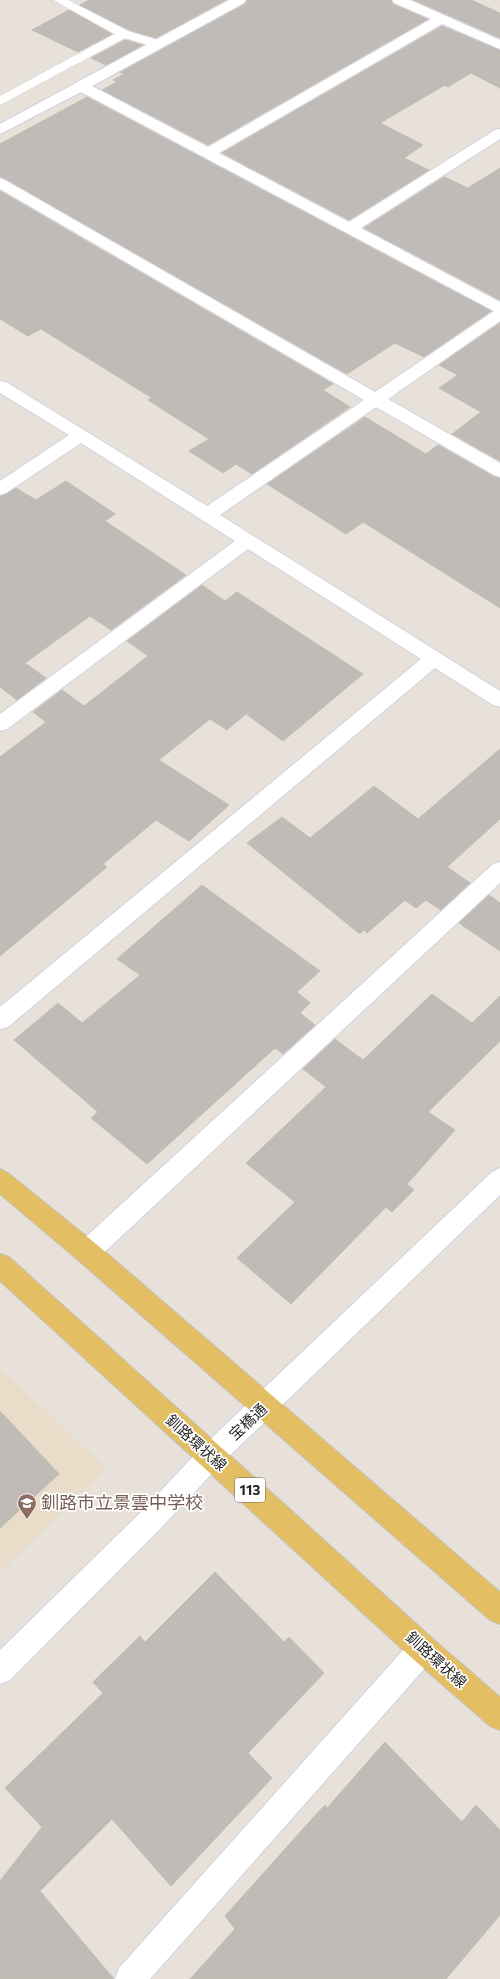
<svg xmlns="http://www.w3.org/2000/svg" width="500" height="1979" viewBox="0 0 500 1979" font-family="Commissioner,'Noto Sans JP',sans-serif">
  <rect width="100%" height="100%" fill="#e8e1d9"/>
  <!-- education -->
  <polygon fill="#e9ddc9" points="0,1369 107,1468 0,1573"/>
  <!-- building -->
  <g fill="#c0bbb6" stroke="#c3bcb3">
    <polygon points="89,0 226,0 156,38 129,30 80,5"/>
    <polygon points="247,0 391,0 393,4 428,19 208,145 102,90 117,82 113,80 124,74 120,72 245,4"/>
    <polygon points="414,0 471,0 500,13 500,38"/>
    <polygon points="69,10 112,34 78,52 32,30"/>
    <polygon points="442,26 500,50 500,88 471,73 448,87 445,85 380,123 423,145 404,158 429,170 349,220 222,153"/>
    <polygon points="125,40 143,45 106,65 91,58"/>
    <polygon points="87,97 491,311 424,357 395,343 347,374 0,177 0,144"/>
    <polygon points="500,168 500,300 364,228 444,177 468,188"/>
    <polygon points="0,191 333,384 323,390 350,407 252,474 236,464 223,473 189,451 209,439 148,400 152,398 41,329 28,336 0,319"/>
    <polygon points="500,323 500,461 452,434 481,412 439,388 458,375 439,365"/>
    <polygon points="365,417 426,454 438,445 493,476 500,478 500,608 363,522 346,534 267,484"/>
    <polygon points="66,481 115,514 105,521 186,575 111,630 90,616 25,663 46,678 17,700 0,687 0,496 16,488 36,500"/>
    <polygon points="202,585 225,601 237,592 363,674 283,741 246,714 227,730 210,719 159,760 229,805 189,841 156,820 103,864 107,867 0,956 0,757 46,722 33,712 62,690 84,706 148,656 127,641"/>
    <polygon points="500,749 500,819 447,867 470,883 441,910 426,900 416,908 405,900 367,933 364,930 360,934 247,843 282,817 310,838 374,786 418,819"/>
    <polygon points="202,885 320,971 297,992 310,1003 300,1013 315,1025 283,1054 275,1048 147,1164 91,1118 98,1112 14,1040 58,1003 82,1023 140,975 117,959"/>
    <polygon points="489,895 500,903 500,951 459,923"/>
    <polygon points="432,994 472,1023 500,996 500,1041 428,1112 455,1130 407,1184 414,1190 392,1212 386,1207 291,1304 237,1258 295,1202 246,1163 326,1087 303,1069 335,1039 363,1060"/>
    <polygon points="0,1411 59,1474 0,1528"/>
    <polygon points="215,1572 284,1642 289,1637 324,1673 248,1753 272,1778 171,1886 112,1819 40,1891 114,1979 0,1979 0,1881 42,1827 5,1788 103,1693 93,1682 140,1636 145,1642"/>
    <polygon points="385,1742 462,1822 476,1805 500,1830 500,1915 446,1979 190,1979 235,1929 225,1916 311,1820 325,1805 327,1808"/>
  </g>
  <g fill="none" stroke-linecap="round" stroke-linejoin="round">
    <defs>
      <polygon id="lane" points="53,0 68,0 128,31 161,41 163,44 157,48 125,38 0,105 0,96 115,34"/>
      <g id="street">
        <polygon points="229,0 246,0 244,3 92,86 208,147 431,19 394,3 392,0 410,0 500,40 500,49 442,24 219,153 349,222 495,130 500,129 500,139 361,228 500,302 500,321 388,399 500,463 500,477 494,475 376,407 220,515 500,691 500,707 493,705 435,668 8,1027 0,1029 0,1007 421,659 248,549 7,729 0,731 0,714 235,541 81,443 6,493 0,495 0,481 69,435 0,393 0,381 6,382 207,506 364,400 0,189 0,178 5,180 375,392 494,311 81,92 0,134 0,124"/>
        <polygon points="500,862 500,883 96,1260 87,1263 78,1260 75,1252 78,1244 493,864"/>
        <polygon points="423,1635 433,1639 437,1649 433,1659 150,1979 115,1979 119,1968 413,1639"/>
      </g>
      <polygon id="secondary" points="500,1168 500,1195 220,1465 160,1529 10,1680 0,1684 0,1650 142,1511 202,1447 492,1172"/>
      <g id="primary">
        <polygon points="0,1169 8,1173 96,1244 500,1592 500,1624 490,1620 78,1260 0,1194"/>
        <polygon points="0,1254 9,1257 283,1503 433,1639 500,1697 500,1730 490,1726 413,1659 0,1281"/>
      </g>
    </defs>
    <!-- lane casing -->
    <use href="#lane" stroke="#ced3df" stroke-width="1"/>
    <!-- street casing -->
    <use href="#street" stroke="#ced3df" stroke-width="2"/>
    <!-- secondary casing -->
    <use href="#secondary" stroke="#ced3df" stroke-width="2"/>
    <!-- primary casing -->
    <use href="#primary" stroke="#c3c3c3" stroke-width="2"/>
    <!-- lane -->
    <use href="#lane" fill="#fff" fill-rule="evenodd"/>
    <!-- street -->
    <use href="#street" fill="#fff" fill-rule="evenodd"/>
    <!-- secondary -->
    <use href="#secondary" fill="#fff" fill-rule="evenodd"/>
    <!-- primary -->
    <use href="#primary" fill="#e4be62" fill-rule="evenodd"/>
  </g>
  <!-- icons -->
  <defs>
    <symbol id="school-pin" viewBox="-11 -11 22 30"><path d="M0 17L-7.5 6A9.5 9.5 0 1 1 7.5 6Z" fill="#8d6e63" stroke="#fff"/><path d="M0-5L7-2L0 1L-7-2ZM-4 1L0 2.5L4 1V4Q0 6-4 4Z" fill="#fff"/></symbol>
  </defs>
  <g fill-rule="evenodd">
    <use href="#school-pin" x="16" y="1492" width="22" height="30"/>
  </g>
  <g text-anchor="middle" stroke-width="3.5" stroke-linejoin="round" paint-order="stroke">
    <!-- shield labels -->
    <rect fill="#fff" stroke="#686868" stroke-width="1" x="235" y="1478" width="30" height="24" rx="3"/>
    <g font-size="14" font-weight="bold" fill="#272727">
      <text x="250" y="1495">113</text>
    </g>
    <!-- street labels -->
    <g font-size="15" fill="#272727" stroke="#fff">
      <text transform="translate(248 1422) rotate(-43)" y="5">宝橋通</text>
      <text transform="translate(196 1443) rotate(42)" y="5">釧路環状線</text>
      <text transform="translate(436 1660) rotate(42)" y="5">釧路環状線</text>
    </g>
    <!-- near-education labels -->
    <g font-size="18" fill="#785e54" stroke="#fff" text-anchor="start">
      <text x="41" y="1509">釧路市立景雲中学校</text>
    </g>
  </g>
</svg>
